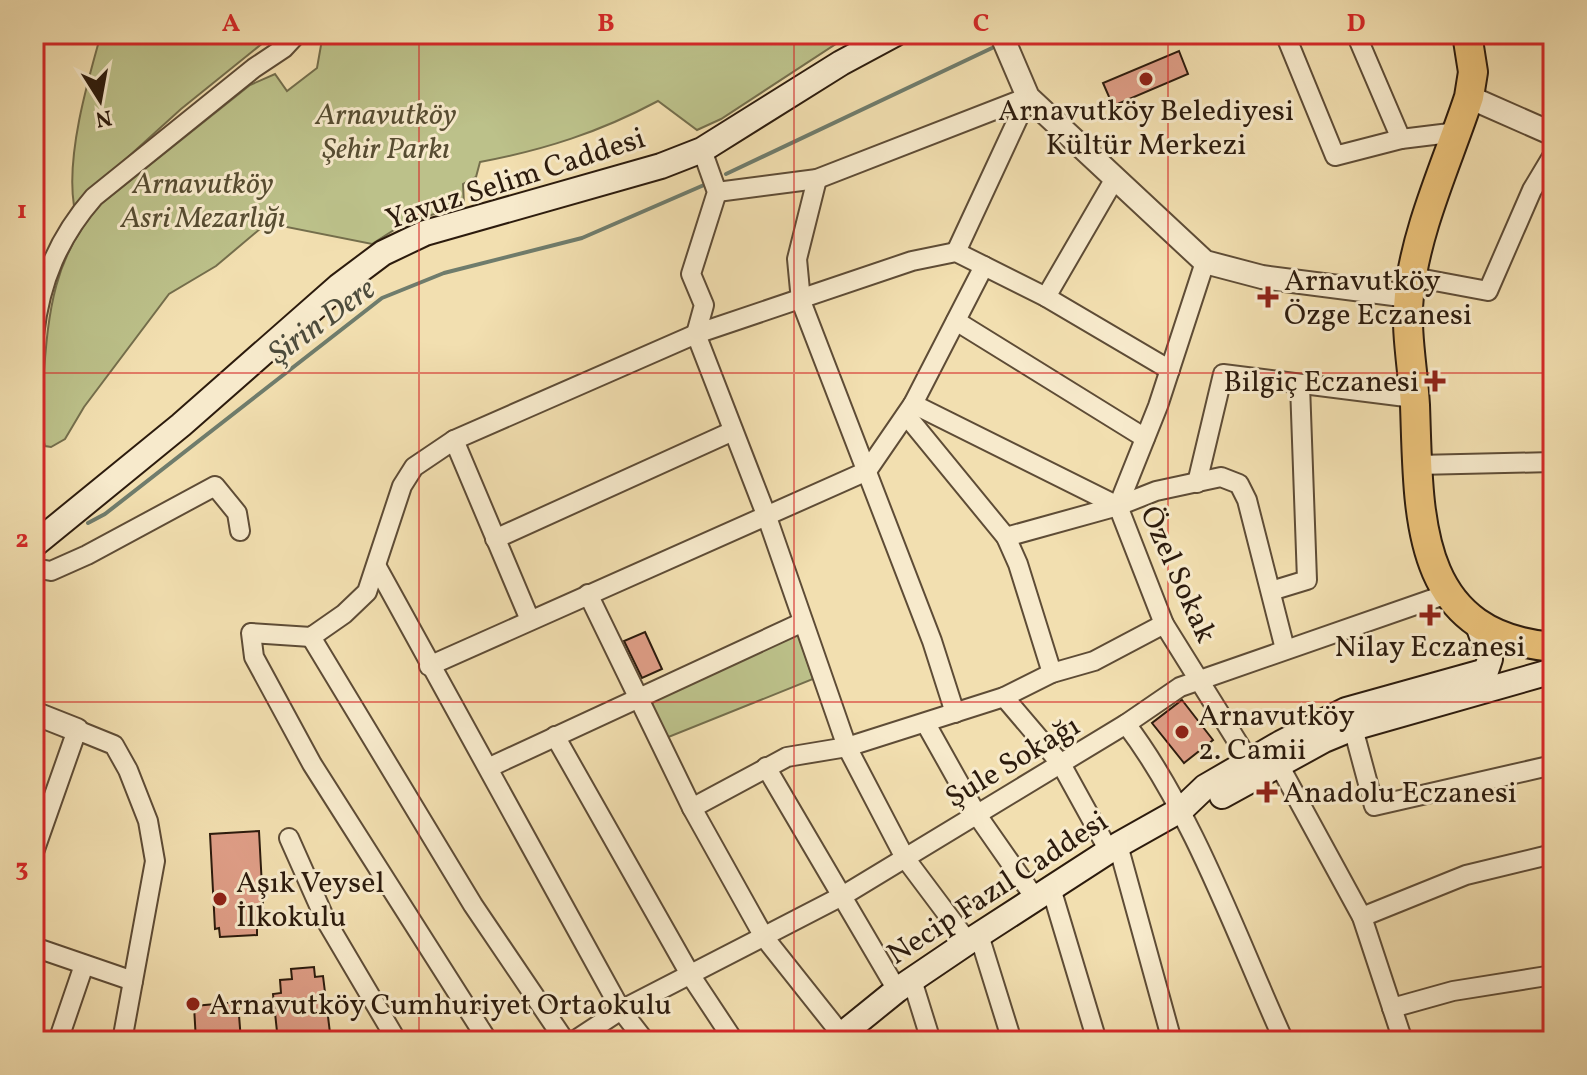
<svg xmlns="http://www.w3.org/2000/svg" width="1587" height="1075" viewBox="0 0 1587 1075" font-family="Vollkorn,serif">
  <rect width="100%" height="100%" fill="#f2dfb0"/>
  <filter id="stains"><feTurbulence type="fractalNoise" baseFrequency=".0025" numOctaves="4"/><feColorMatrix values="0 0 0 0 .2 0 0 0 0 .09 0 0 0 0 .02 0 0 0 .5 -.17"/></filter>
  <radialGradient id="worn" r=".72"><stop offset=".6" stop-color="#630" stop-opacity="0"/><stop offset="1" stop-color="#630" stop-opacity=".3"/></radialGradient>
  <!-- green -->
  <g fill="#bcc18a" stroke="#746e4c" stroke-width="2">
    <path d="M101 34H274L181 109 74 206C66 156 87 83 101 34Z"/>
    <path d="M323 34H858L839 42 721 119 697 130 658 101C600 132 544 150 480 162L476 177 463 184 464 205 405 223 372 244 267 223 216 266 169 294 84 407 65 439 51 447 45 446 39 425C49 342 41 269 101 204L250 85 275 74 287 91 317 68Z"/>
    <polygon points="797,631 813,679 666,738 649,708 653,698"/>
  </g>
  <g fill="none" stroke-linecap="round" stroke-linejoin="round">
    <!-- stream -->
    <g stroke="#6f7c6c" stroke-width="4">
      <polyline points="726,174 992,48"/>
      <polyline points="88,523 105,514 382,298 444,273 582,238 704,185"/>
    </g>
  </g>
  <!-- building -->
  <g fill="#df9e87" stroke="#2c1b0d" stroke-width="2">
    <polygon points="1179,51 1188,74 1113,106 1103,83"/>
    <polygon points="645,632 662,669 642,678 624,641"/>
    <polygon points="1182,700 1213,740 1184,763 1152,723"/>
    <polygon points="259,831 264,924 257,924 257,935 220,937 219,928 215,929 210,834"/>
    <polygon points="314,967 315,977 323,976 331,1041 278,1041 273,994 281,993 280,980 292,979 291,969"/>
    <polygon points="238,1002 241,1041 196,1041 194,1006"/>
  </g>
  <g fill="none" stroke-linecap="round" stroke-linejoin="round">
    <defs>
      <g id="minor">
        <polyline points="1285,34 1335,156 1401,139"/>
        <polyline points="1356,34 1401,139 1458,132"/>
        <polyline points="702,150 717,192 691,274 704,305 696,334 767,517 847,747 905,858 968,942"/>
        <polyline points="817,179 797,259 801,301 932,641 955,713"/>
        <polyline points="717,192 817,179 1028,97"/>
        <polyline points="956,252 1028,97"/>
        <polyline points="1205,262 1158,406 1118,506 1164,624 1250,762"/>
        <polyline points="1413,277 1488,291 1532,190 1553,155"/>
        <polyline points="1046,297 1114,180"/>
        <polyline points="956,321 1145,438"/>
        <path d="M34 335C40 281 59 237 94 197L254 68 284 48 297 34"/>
        <polyline points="913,404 1118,506"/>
        <polyline points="906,415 1006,537 1018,564 1052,673"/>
        <polyline points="1553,419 1553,501"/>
        <polyline points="454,440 530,620"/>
        <polyline points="1417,465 1553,462"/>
        <polyline points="1197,483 1223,374 1414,398"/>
        <polyline points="1006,537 1118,506 1156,491 1221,477 1239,484 1247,500 1285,649"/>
        <polyline points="495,539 733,431"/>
        <polyline points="377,567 621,1010 645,1041"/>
        <polyline points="34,568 51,571 87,555 215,486 237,513 240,531"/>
        <polyline points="1271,591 1307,580 1300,385"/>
        <polyline points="588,594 692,808 764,937 841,1034 842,1041"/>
        <polyline points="311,637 473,905 565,1041"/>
        <polyline points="429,666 867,471 913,404 984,266"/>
        <polyline points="1004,697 1061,764 1109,851"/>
        <polyline points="926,724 977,815 1035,898"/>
        <path d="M1126 724C1193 812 1238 940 1284 1041"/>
        <polyline points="1353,728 1374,806 1553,765"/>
        <polyline points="555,736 691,976 734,1041"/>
        <polyline points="1279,765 1362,917 1403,1041"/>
        <polyline points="490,767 803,622"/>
        <polyline points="766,767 897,990"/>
        <polyline points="692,808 787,757 847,747 1004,697 1052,673 1094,661 1164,624"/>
        <polyline points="289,838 325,919 397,1041"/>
        <polyline points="1118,845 1172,1041"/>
        <polyline points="34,852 77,730 114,745 128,770 148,821 155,861 122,1041"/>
        <polyline points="1051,888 1097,1041"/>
        <polyline points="1362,917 1466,875 1553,854"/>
        <polyline points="979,935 1012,1041"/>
        <polyline points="34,947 133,981"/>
        <polyline points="912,980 931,1041"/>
        <polyline points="1392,1008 1453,991 1553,975"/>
        <polyline points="58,1041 84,965"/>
        <polyline points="488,1041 312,764 254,657 251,633 311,637 344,614 367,592 402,486 414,467 454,440 696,334 912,261 956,252 1046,297 1170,370"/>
        <polyline points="574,1041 621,1010 844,895 1126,724 1180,687 1447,594"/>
      </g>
      <g id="tertiary">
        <polyline points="1001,34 1028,97 1205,262 1262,277 1409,296"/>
        <polyline points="1469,97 1553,134"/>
        <polyline points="34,713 77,730"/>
      </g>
      <g id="secondary">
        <polyline points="34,545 181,425 339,286 383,253 425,233 661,166 702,150 841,63 895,34"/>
        <polyline points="1222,796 1324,740 1353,728 1553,671"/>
        <polyline points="834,1041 897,990 968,942 1118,845 1182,809 1205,787 1281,743 1346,710 1486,671 1490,659 1477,622"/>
      </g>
      <path id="primary" d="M1467 34 1473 72 1469 97C1448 161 1416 228 1409 295 1405 331 1413 369 1415 405 1419 515 1413 635 1553 647"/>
    </defs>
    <!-- minor casing -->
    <use href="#minor" stroke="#5e4c36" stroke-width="22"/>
    <!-- tertiary casing -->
    <use href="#tertiary" stroke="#5e4c36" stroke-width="26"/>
    <!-- secondary casing -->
    <use href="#secondary" stroke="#2c1b0d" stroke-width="28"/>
    <!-- primary casing -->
    <use href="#primary" stroke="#2c1b0d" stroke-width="32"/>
    <!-- minor -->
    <use href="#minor" stroke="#f7eacc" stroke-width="18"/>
    <!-- tertiary -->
    <use href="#tertiary" stroke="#f7eacc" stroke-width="22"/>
    <!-- secondary -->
    <use href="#secondary" stroke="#f7eacc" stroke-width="24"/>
    <!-- primary -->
    <use href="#primary" stroke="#e9c078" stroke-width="28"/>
  </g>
  <!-- grid -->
  <path fill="none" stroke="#d62828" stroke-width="2" stroke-opacity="0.55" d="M419 34V1041M794 34V1041M1168 34V1041M34 373H1553M34 702H1553"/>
  <!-- markers -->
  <g fill="#8f2418" stroke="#f7eacc" stroke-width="3">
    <circle cx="1146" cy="79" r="8"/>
    <path d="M1264 285h8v8h8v8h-8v8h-8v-8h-8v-8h8z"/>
    <path d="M1431 369h8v8h8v8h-8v8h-8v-8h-8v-8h8z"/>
    <path d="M1426 603h8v8h8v8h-8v8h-8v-8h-8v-8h8z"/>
    <circle cx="1182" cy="732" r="8"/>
    <path d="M1263 780h8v8h8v8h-8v8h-8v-8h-8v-8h8z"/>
    <circle cx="220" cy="899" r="8"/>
    <circle cx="193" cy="1004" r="8"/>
  </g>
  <g text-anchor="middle" stroke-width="6" stroke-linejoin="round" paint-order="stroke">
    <!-- poi labels -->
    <g font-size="30" fill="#2c1b0d" stroke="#f7eacc" text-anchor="start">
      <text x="1146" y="120" text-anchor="middle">Arnavutköy Belediyesi<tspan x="1146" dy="34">Kültür Merkezi</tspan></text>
      <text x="1284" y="290">Arnavutköy<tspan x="1284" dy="34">Özge Eczanesi</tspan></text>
      <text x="1419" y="391" text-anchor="end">Bilgiç Eczanesi</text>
      <text x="1430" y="656" text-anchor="middle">Nilay Eczanesi</text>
      <text x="1198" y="725">Arnavutköy<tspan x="1198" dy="34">2. Camii</tspan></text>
      <text x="1283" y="802">Anadolu Eczanesi</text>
      <text x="236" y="892">Aşık Veysel<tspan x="236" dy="34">İlkokulu</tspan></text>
      <text x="209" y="1014">Arnavutköy Cumhuriyet Ortaokulu</text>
    </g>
    <!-- park labels -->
    <g font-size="30" font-style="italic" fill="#574d32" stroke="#f7eacc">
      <text x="386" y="124">Arnavutköy<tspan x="386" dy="34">Şehir Parkı</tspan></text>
      <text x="203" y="193">Arnavutköy<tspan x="203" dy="34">Asri Mezarlığı</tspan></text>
    </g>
    <!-- street labels -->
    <g font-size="30" fill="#2c1b0d" stroke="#f7eacc">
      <text transform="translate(515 178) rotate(-18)" y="10">Yavuz Selim Caddesi</text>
      <text transform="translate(1179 574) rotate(66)" y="10">Özel Sokak</text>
      <text transform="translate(1012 761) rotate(-31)" y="10">Şule Sokağı</text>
      <text transform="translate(997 887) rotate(-33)" y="10">Necip Fazıl Caddesi</text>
    </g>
    <!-- water labels -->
    <g font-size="32" font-style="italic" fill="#4d4c3c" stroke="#f7eacc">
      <text transform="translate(321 320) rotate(-36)" y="11">Şirin Dere</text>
    </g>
  </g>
  <!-- margin -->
  <rect width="1587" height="1075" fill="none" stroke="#f2dfb0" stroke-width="88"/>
  <!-- north arrow -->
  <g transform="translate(100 100) rotate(169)" stroke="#f7eacc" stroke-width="6" paint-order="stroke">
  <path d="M0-6L14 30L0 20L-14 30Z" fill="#2c1b0d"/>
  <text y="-12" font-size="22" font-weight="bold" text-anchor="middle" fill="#2c1b0d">N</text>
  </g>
  <rect x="44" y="44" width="1499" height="987" fill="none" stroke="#d62828" stroke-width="3"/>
  <g font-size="26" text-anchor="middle" font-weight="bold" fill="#d62828">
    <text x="231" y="31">A</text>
    <text x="606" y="31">B</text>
    <text x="981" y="31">C</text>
    <text x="1356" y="31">D</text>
    <text x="22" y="218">1</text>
    <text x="22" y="547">2</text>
    <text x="22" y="876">3</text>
  </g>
  <rect width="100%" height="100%" filter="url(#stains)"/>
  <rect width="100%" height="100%" fill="url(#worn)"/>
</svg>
